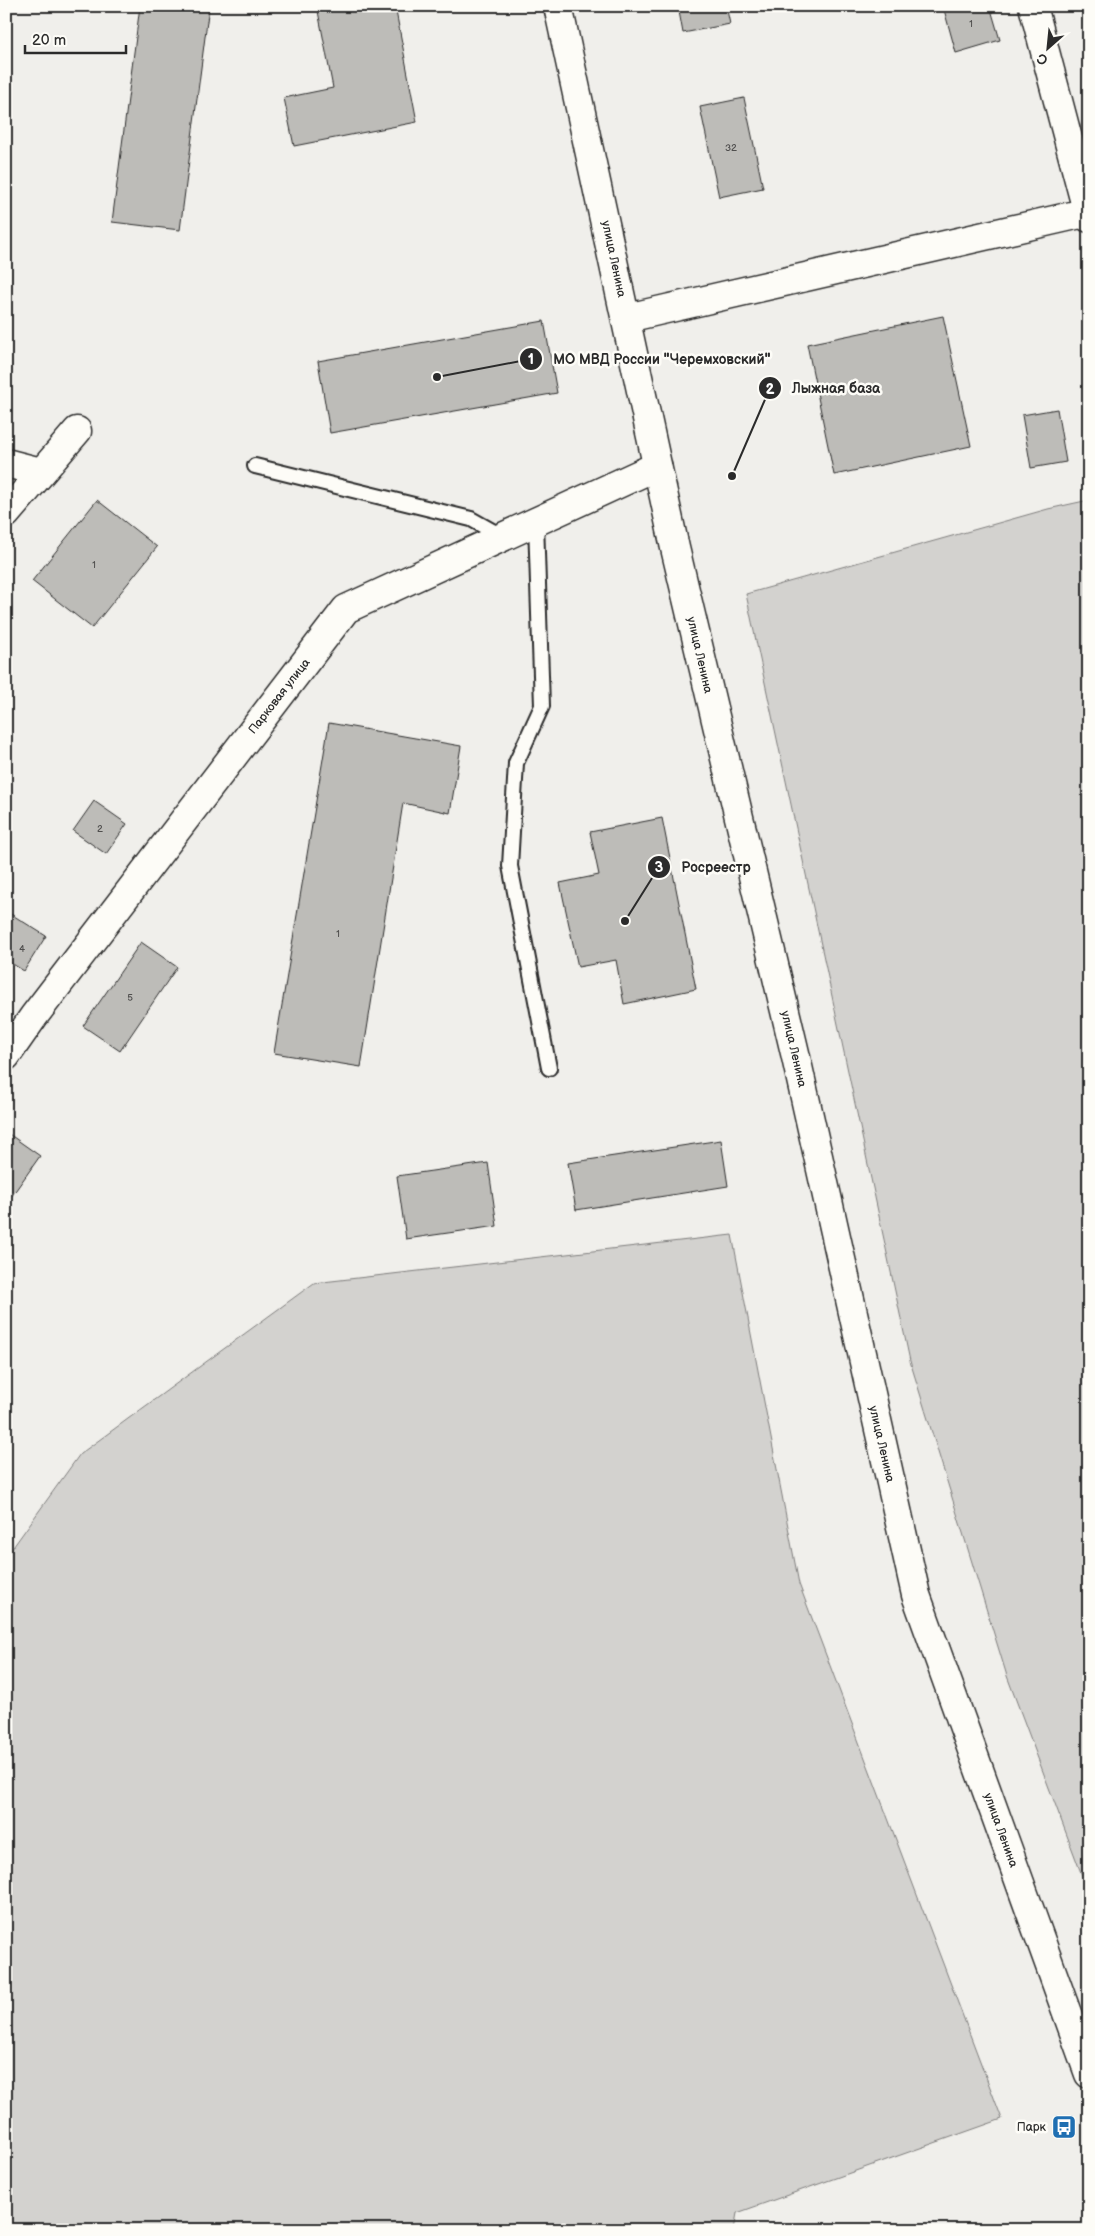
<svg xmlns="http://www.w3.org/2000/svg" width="1095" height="2236" viewBox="0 0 1095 2236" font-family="'Balsamiq Sans',sans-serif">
  <rect width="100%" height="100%" fill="#f0efeb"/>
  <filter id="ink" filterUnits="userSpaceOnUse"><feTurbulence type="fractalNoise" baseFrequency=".02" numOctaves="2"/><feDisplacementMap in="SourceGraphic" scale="10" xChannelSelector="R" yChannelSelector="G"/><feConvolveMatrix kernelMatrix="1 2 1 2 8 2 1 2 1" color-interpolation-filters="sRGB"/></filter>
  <g filter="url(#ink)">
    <!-- green -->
    <g fill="#d3d2cf" stroke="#7f7e7d">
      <polygon points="1089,500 1089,1894 1007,1676 910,1361 746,594 1048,509"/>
      <polygon points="732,1235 799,1584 1002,2119 737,2213 734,2230 6,2230 6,1557 80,1454 314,1283"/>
    </g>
    <!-- building -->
    <g fill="#bdbcb8" stroke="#2b2b2b">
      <polygon points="140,6 209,6 180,230 112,222"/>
      <polygon points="317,6 395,6 417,122 294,146 284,98 333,88"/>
      <polygon points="678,6 726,6 730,24 683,33"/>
      <polygon points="943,6 990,6 1000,40 956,53"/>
      <polygon points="744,98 763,188 719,197 700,107"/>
      <polygon points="943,316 971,446 834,475 807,344"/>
      <polygon points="544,321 557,393 330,433 318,361"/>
      <polygon points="1057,409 1066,462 1031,468 1022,415"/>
      <polygon points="97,500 157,547 92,628 32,581"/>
      <polygon points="329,723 461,746 450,813 403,803 361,1067 274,1053"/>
      <polygon points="94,801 127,824 106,854 73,831"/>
      <polygon points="662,818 696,989 624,1004 616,960 578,967 560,883 599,875 590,832"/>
      <polygon points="6,911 46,936 24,971 6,960"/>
      <polygon points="141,942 177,967 120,1051 83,1026"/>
      <polygon points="6,1132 40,1156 6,1204"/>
      <polygon points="721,1140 728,1186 576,1210 568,1163"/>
      <polygon points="488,1163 497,1226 406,1239 397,1176"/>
    </g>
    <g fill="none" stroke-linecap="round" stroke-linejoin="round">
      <defs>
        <g id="lane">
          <polyline points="255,466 471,519 503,537"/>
          <polyline points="536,522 542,706 516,763 510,866 549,1068"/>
        </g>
        <g id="street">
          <polyline points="1033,6 1089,218"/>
          <polyline points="627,318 1089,212"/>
          <polyline points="6,463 41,472"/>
          <polyline points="6,514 77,431"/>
          <polyline points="6,1056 34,1016 346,609 657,466"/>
        </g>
        <polyline id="secondary" points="558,6 675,548 795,1053 916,1595 1089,2074"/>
      </defs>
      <!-- lane casing -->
      <use href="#lane" stroke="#2b2b2b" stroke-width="18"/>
      <!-- street casing -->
      <use href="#street" stroke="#2b2b2b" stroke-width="31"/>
      <!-- secondary casing -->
      <use href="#secondary" stroke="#2b2b2b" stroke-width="31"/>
      <!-- lane -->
      <use href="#lane" stroke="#fdfcf7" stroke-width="14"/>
      <!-- street -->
      <use href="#street" stroke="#fdfcf7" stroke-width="28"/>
      <!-- secondary -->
      <use href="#secondary" stroke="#fdfcf7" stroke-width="28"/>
    </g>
  </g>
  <!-- icons -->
  <defs>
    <symbol id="bus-square" viewBox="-11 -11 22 22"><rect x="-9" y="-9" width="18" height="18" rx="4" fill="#1f6fb2" stroke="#fdfcf7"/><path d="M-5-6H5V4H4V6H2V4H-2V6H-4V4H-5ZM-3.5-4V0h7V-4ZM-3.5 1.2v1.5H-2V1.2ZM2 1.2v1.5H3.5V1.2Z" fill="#fff"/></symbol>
  </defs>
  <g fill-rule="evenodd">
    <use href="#bus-square" x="1050" y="2113" width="28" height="28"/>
  </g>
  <g text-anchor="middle" stroke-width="5" stroke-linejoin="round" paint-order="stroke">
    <!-- number labels -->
    <g font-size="10" fill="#504f4e">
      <text x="971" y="27">1</text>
      <text x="731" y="151">32</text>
      <text x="94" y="568">1</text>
      <text x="100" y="832">2</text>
      <text x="338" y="937">1</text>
      <text x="22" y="952">4</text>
      <text x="130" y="1001">5</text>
    </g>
    <!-- street labels -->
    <g font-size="12" fill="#2b2b2b" stroke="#fdfcf7">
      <text transform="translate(614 259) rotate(78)" y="4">улица Ленина</text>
      <text transform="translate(700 655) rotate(77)" y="4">улица Ленина</text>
      <text transform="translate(279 696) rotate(-52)" y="4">Парковая улица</text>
      <text transform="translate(794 1049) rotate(77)" y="4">улица Ленина</text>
      <text transform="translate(882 1444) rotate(77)" y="4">улица Ленина</text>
      <text transform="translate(1001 1830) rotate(70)" y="4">улица Ленина</text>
    </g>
    <!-- poi labels -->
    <g font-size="12" fill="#2b2b2b" stroke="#fdfcf7" text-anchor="end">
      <text x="1046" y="2131">Парк</text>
    </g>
  </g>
  <!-- callouts -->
  <path fill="none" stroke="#2b2b2b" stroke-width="2" d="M437 377L531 359M732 476L770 388M625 921L659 867"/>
  <g fill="#2b2b2b" stroke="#fdfcf7" stroke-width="2">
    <circle cx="437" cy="377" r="5"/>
    <circle cx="732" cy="476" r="5"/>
    <circle cx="625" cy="921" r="5"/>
    <circle cx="531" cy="359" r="12"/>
    <circle cx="770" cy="388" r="12"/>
    <circle cx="659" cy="867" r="12"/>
  </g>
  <g font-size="15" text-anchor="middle" font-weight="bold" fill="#fff">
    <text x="531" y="364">1</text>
    <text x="770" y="394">2</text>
    <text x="659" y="872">3</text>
  </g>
  <g font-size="14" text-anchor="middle" font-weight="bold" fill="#2b2b2b" stroke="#fdfcf7" stroke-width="5" stroke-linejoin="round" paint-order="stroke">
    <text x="662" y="364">МО МВД России "Черемховский"</text>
    <text x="836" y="393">Лыжная база</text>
    <text x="716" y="872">Росреестр</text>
  </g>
  <!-- margin -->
  <rect width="1095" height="2236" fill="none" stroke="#fdfcf7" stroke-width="25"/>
  <rect x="12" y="12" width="1070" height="2211" fill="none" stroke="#2b2b2b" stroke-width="2" filter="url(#ink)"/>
  <!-- north arrow -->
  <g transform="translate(1048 48) rotate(207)" stroke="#fdfcf7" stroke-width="4" paint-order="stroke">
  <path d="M0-4L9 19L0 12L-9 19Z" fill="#2b2b2b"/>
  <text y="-8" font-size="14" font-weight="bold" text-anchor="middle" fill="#2b2b2b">С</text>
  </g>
  <!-- scale -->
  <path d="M25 45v8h101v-8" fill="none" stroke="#2b2b2b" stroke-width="2.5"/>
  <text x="32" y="45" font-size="15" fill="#2b2b2b" stroke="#fdfcf7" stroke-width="4" paint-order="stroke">20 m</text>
</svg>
